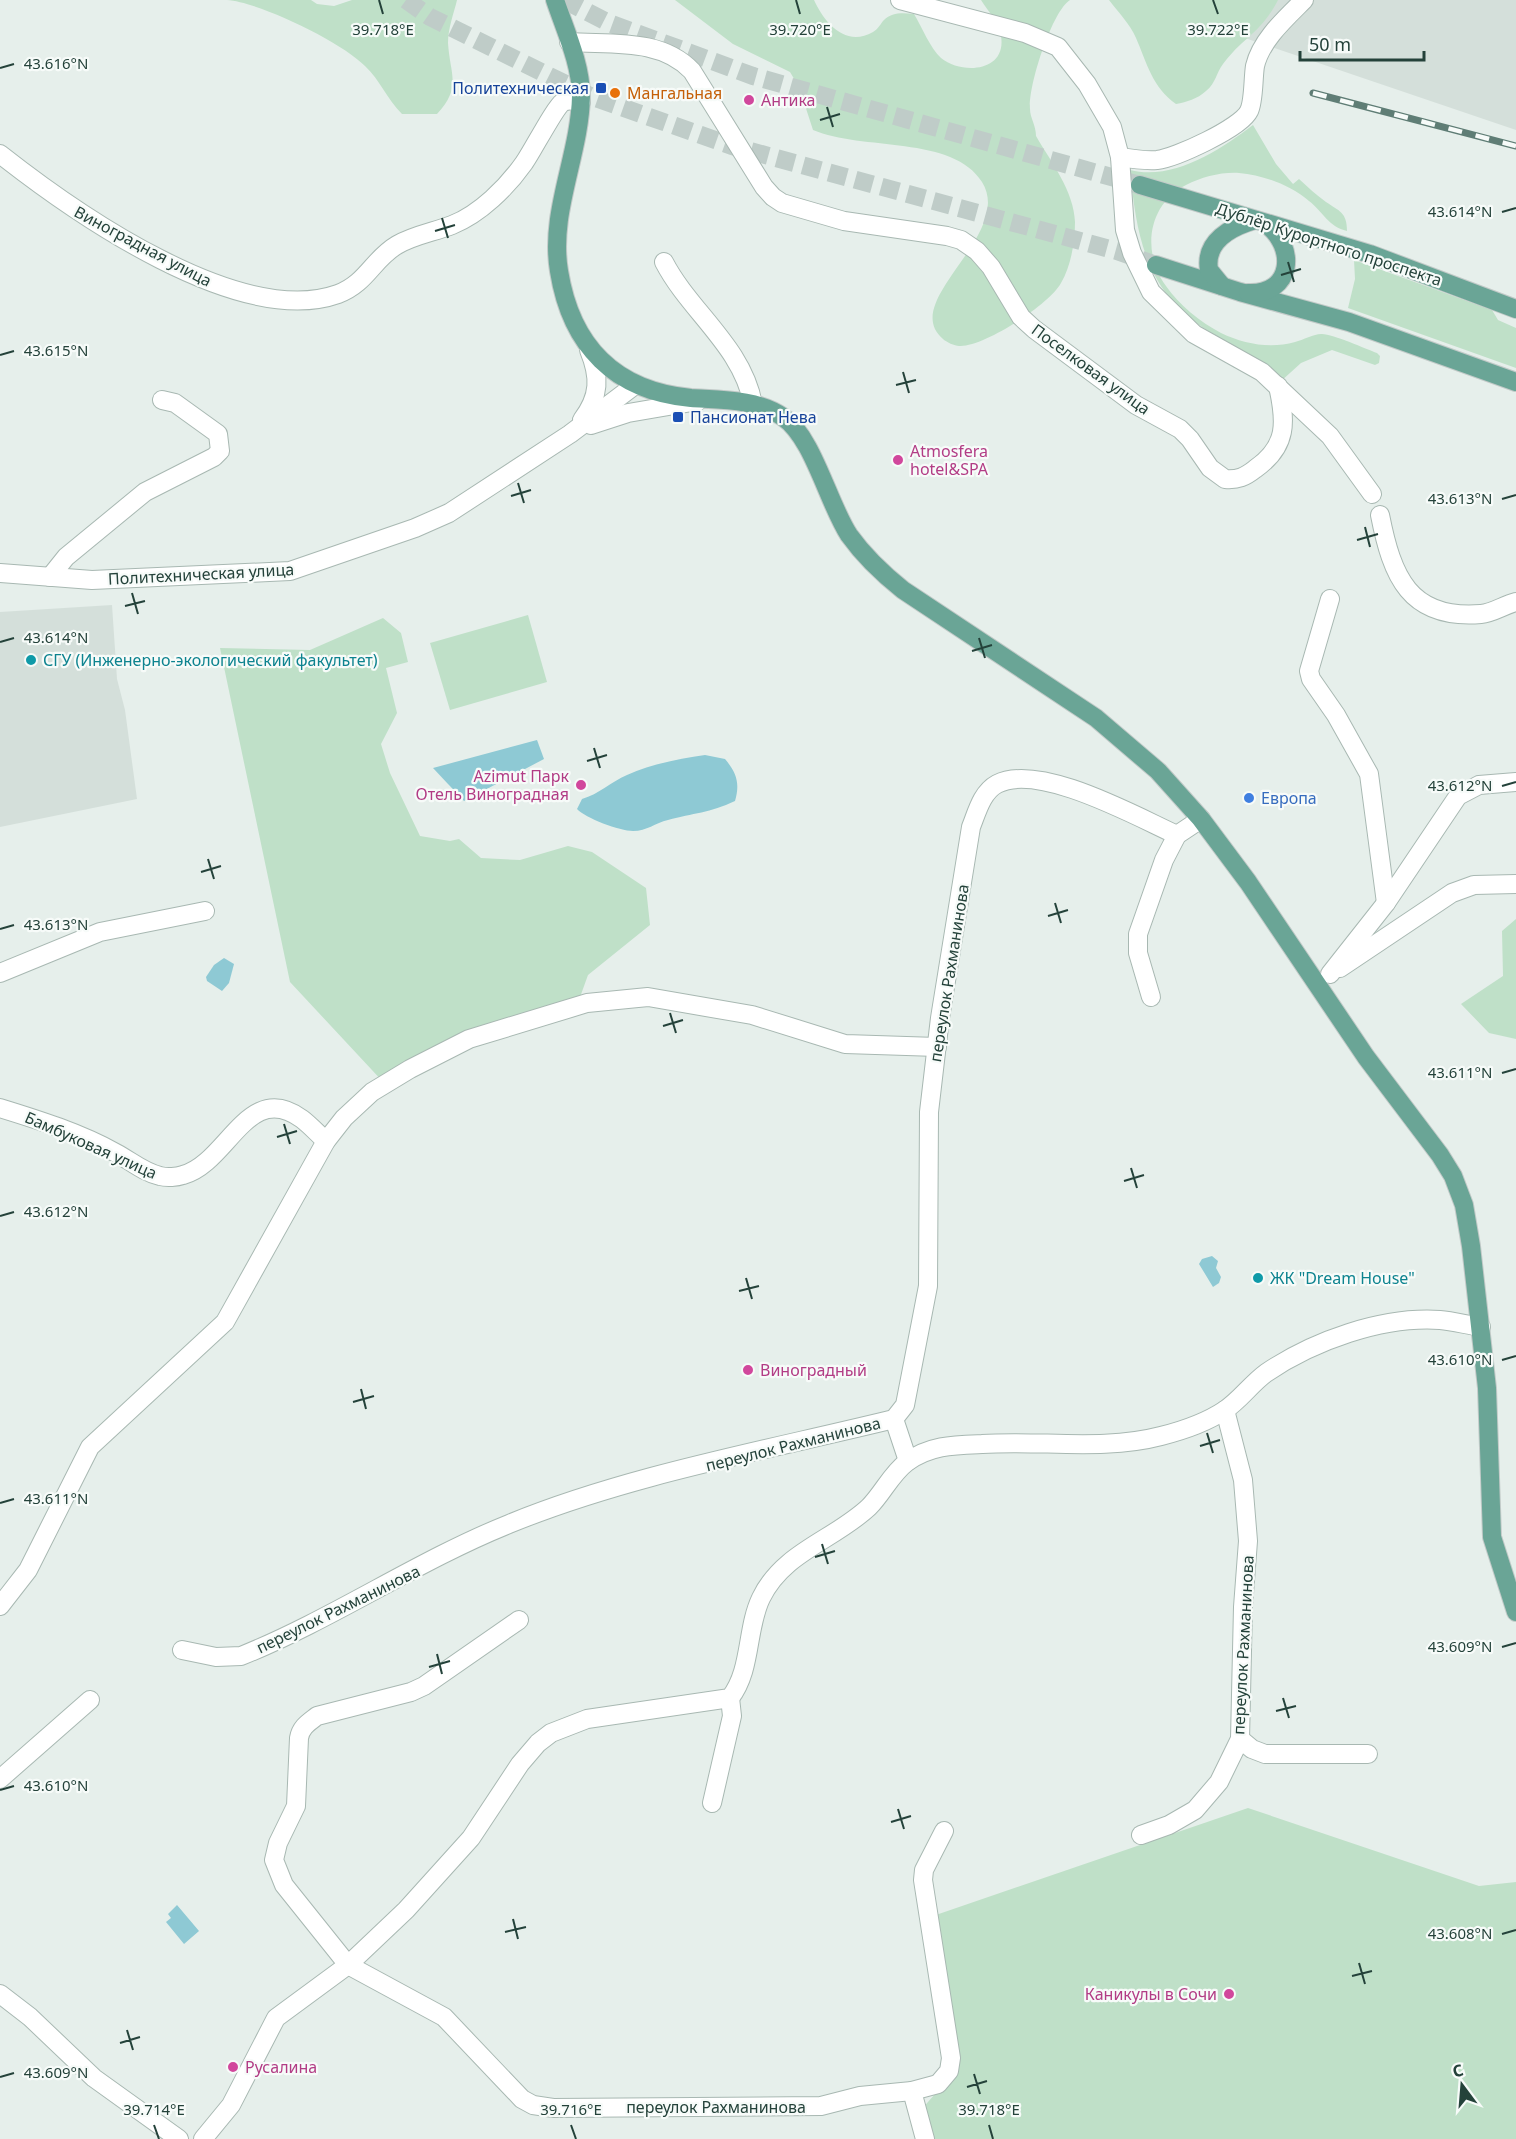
<svg xmlns="http://www.w3.org/2000/svg" width="1516" height="2139" viewBox="0 0 1516 2139" font-family="'Noto Sans',sans-serif">
  <rect width="100%" height="100%" fill="#e6efeb"/>
  <!-- built -->
  <g fill="#d4dfda">
    <polygon points="1230,0 1516,0 1516,130 1236,35"/>
    <polygon points="112,605 117,679 125,710 137,799 0,827 0,612"/>
  </g>
  <!-- green -->
  <g fill="#bfe0c8">
    <path d="M227 0H311L317 4 334 6 352 0H457C454 13 448 28 448 43 450 75 462 87 437 114H402C387 99 380 80 365 66 342 42 259 2 227 0Z"/>
    <path d="M675 0H814C824 22 845 48 873 32 877 30 880 25 883 21 892 12 902 13 914 14 922 27 930 48 941 58 962 75 1007 72 1001 36 999 23 988 11 981 0H1070C1052 11 1028 86 1030 109 1030 118 1036 125 1036 136 1051 162 1074 191 1075 222 1075 242 1071 266 1061 283 1050 304 983 348 959 346 955 346 946 342 943 339 898 301 1015 235 982 182 953 135 862 151 813 130L799 87 790 72 733 44Z"/>
    <path d="M1109 0H1278C1261 33 1242 38 1223 64 1216 73 1216 83 1206 91 1197 99 1187 102 1176 104 1152 87 1147 63 1136 38 1130 24 1118 12 1109 0Z"/>
    <path d="M1253 125 1276 164 1293 184 1299 179C1308 187 1316 195 1326 202 1339 211 1347 212 1347 231 1329 227 1323 212 1309 201 1290 185 1263 175 1239 173 1221 172 1202 177 1186 185 1148 204 1141 252 1166 286 1179 305 1200 322 1221 333 1244 344 1270 349 1295 342 1303 340 1314 334 1321 334 1331 333 1366 349 1377 353L1380 356 1379 363 1375 365 1332 350 1301 363 1280 382C1257 354 1239 350 1210 332 1146 293 1137 239 1130 170 1173 181 1220 150 1253 125Z"/>
    <polygon points="1354,260 1492,310 1498,320 1516,328 1516,368 1348,308 1355,279"/>
    <polygon points="528,615 547,682 450,710 430,643"/>
    <polygon points="383,618 401,633 408,662 386,668 397,713 381,744 390,773 420,836 450,841 459,839 481,858 520,860 568,846 592,852 646,888 650,925 588,975 579,1000 385,1084 290,982 220,648 310,650"/>
    <polygon points="1516,919 1516,1039 1489,1033 1461,1004 1503,976 1502,931"/>
    <polygon points="1248,1808 1479,1886 1516,1882 1516,2139 928,2139 921,2110 955,2071 930,1917"/>
  </g>
  <!-- water -->
  <g fill="#8ec9d4">
    <polygon points="537,740 544,759 464,801 433,768"/>
    <path d="M705 755 725 759C737 773 740 784 735 801 710 813 693 813 668 820 655 823 647 831 633 831 620 831 585 818 577 809L582 799C599 794 611 782 627 775 651 764 679 759 705 755Z"/>
    <polygon points="224,958 234,964 229,983 222,991 207,981 206,977 214,965"/>
    <polygon points="1212,1256 1218,1261 1216,1268 1221,1277 1219,1283 1213,1287 1199,1264 1202,1259"/>
    <polygon points="177,1905 199,1931 184,1944 166,1922 171,1918 168,1914"/>
  </g>
  <g fill="none" stroke-linecap="round" stroke-linejoin="round">
    <!-- primary-tunnel -->
    <g stroke="#bfccc8" stroke-width="18" stroke-dasharray="18 9" stroke-linecap="butt">
      <polyline points="406,0 430,17 590,96 732,146 1117,251 1156,265"/>
      <polyline points="564,0 609,23 753,76 1136,184"/>
    </g>
    <defs>
      <g id="minor">
        <polyline points="900,0 1025,33 1058,47 1087,84 1112,127 1120,157 1125,230 1132,253 1151,292 1194,334 1262,372 1330,436 1372,494"/>
        <path d="M569 42C612 45 661 38 692 71L764 187 773 197 782 203 844 221 947 236 961 240 977 251 991 267 1021 317 1034 329 1136 405 1180 429 1190 439 1210 468 1225 479C1238 480 1245 477 1255 469 1288 446 1286 422 1278 386"/>
        <path d="M0 154C75 213 240 329 338 294 367 283 373 259 397 245 414 235 434 232 452 225 480 214 507 187 524 163 532 152 555 107 563 102 569 99 575 101 581 102"/>
        <path d="M1120 157C1132 159 1144 161 1157 160 1175 158 1241 128 1249 111 1254 101 1253 78 1255 66 1261 40 1286 18 1304 0"/>
        <path d="M664 262C690 312 742 346 753 404"/>
        <path d="M1380 515C1392 576 1409 620 1481 614 1493 613 1504 605 1516 602"/>
        <polyline points="50,577 66,557 145,492 214,457 220,451 218,434 175,403 162,400"/>
        <polyline points="1330,599 1309,671 1311,679 1336,715 1369,774 1386,903"/>
        <polyline points="1340,968 1452,893 1474,885 1516,884"/>
        <polyline points="0,973 100,932 205,911"/>
        <polyline points="1330,974 1386,903 1458,796 1479,785 1516,782"/>
        <polyline points="1151,997 1138,953 1138,934 1164,860 1177,835 1201,819"/>
        <path d="M0 1108C39 1120 80 1133 116 1153 131 1161 143 1172 160 1176 167 1178 177 1177 183 1175 228 1163 248 1079 302 1119 310 1125 318 1134 326 1141"/>
        <polyline points="894,1419 908,1461"/>
        <polyline points="0,1606 28,1570 90,1447 225,1322 326,1141 344,1118 372,1092 410,1069 469,1039 587,1003 648,997 752,1015 845,1044 937,1047"/>
        <path d="M519 1620 424 1686 411 1692 317 1716C308 1723 301 1727 299 1738L296 1806 278 1843 274 1860 284 1885 348 1965 444 2017 522 2099 533 2105 553 2108 821 2106 860 2096 912 2091 938 2084 949 2071 951 2058 923 1880 924 1870 944 1831"/>
        <path d="M182 1650 216 1657 241 1656C333 1619 417 1561 509 1524 628 1475 768 1450 894 1419L905 1405 928 1286 929 1112 940 1018 971 827C977 812 982 792 997 784 1039 762 1137 817 1177 835"/>
        <polyline points="1240,1739 1252,1749 1265,1754 1368,1754"/>
        <polyline points="0,1779 90,1700"/>
        <polyline points="712,1803 732,1716 730,1698"/>
        <polyline points="1141,1835 1169,1825 1195,1810 1219,1782 1240,1739 1243,1607 1248,1541 1243,1480 1225,1410"/>
        <polyline points="0,1994 30,2017 94,2078 179,2139"/>
        <polyline points="912,2091 925,2139"/>
      </g>
      <g id="tertiary">
        <path d="M582 420C600 396 600 377 589 350"/>
        <polyline points="591,425 628,413 698,401"/>
        <polyline points="0,573 92,580 290,571 415,528 449,513 570,434 635,385"/>
        <path d="M203 2139 231 2105 276 2018 348 1965 406 1910 471 1838 520 1764 538 1743 551 1733 587 1719 730 1698C752 1670 746 1629 761 1598 783 1552 834 1540 869 1507 883 1493 891 1474 907 1462 930 1445 955 1445 982 1444 1040 1440 1104 1451 1161 1436 1181 1431 1207 1422 1225 1410 1240 1400 1251 1384 1266 1373 1313 1341 1382 1316 1440 1320 1453 1321 1467 1325 1481 1327"/>
      </g>
      <g id="primary">
        <path d="M555 0C565 30 581 64 581 96 580 155 549 212 559 271 571 346 615 391 691 398 722 400 757 399 783 417 813 437 828 503 849 535 864 556 883 574 903 590L1096 718 1158 771 1201 819 1248 882 1366 1057 1440 1155 1453 1176 1464 1205 1471 1246 1487 1388 1492 1537 1516 1612"/>
        <polyline points="1140,185 1370,254 1516,309"/>
        <polyline points="1156,265 1240,292 1349,322 1516,382"/>
        <path d="M1222 286 1209 270C1204 241 1231 227 1255 220"/>
        <path d="M1248 293C1293 295 1297 247 1266 224"/>
      </g>
    </defs>
    <!-- minor casing -->
    <use href="#minor" stroke="#a8b8b2" stroke-width="20"/>
    <!-- tertiary casing -->
    <use href="#tertiary" stroke="#a8b8b2" stroke-width="20"/>
    <!-- primary casing -->
    <use href="#primary" stroke="#c2cac8" stroke-width="20"/>
    <!-- minor -->
    <use href="#minor" stroke="#fff" stroke-width="18"/>
    <!-- tertiary -->
    <use href="#tertiary" stroke="#fff" stroke-width="18"/>
    <!-- primary -->
    <use href="#primary" stroke="#6aa596" stroke-width="18"/>
    <defs>
      <polyline id="rail" points="1313,93 1516,146"/>
    </defs>
    <!-- rail casing -->
    <use href="#rail" stroke="#5f7d75" stroke-width="7"/>
    <!-- rail -->
    <use href="#rail" stroke="#f7fbf9" stroke-width="4.5" stroke-dasharray="14" stroke-linecap="butt"/>
  </g>
  <!-- ticks -->
  <path fill="none" stroke="#24423a" stroke-width="2" d="M379 0 383 14M796 0 800 14M1213 0 1218 14M0 68 14 64M827 107 833 127M820 120 840 114M1502 212 1516 208M442 218 448 238M435 231 455 225M1288 262 1294 282M1281 275 1301 269M0 355 14 351M903 372 909 393M896 385 916 380M518 483 524 503M511 496 531 490M1502 499 1516 495M1365 527 1370 547M1357 540 1378 534M132 593 138 614M125 606 145 601M979 638 985 658M0 642 14 638M972 651 992 645M594 748 600 768M587 761 607 755M1502 786 1516 782M208 859 214 879M201 872 221 866M1055 903 1061 923M1048 916 1068 910M0 929 14 925M670 1013 676 1033M663 1026 683 1020M1502 1073 1516 1069M284 1124 290 1144M277 1137 297 1131M1131 1168 1137 1188M1124 1181 1144 1175M0 1216 14 1212M746 1278 752 1299M739 1291 759 1286M1502 1360 1516 1356M361 1389 366 1409M353 1402 374 1396M1207 1433 1213 1453M1200 1446 1220 1440M0 1503 14 1499M822 1544 828 1564M815 1557 835 1551M1502 1647 1516 1643M437 1654 442 1674M429 1667 450 1661M1283 1698 1289 1718M1276 1711 1296 1706M0 1790 14 1786M898 1809 904 1829M891 1822 911 1816M513 1919 518 1939M505 1932 526 1927M1502 1934 1516 1930M1359 1963 1365 1984M1352 1976 1372 1971M127 2030 133 2050M120 2043 140 2037M974 2074 980 2094M0 2077 14 2073M967 2087 987 2081M154 2125 159 2139M571 2125 576 2139M989 2125 993 2139"/>
  <!-- markers -->
  <g fill="#1a4fb4" stroke="#f7fbf9" stroke-width="2">
    <rect x="595" y="82" width="12" height="12" rx="3"/>
    <rect x="672" y="411" width="12" height="12" rx="3"/>
  </g>
  <circle fill="#e8710a" stroke="#f7fbf9" stroke-width="2" cx="615" cy="93" r="6"/>
  <g fill="#d1479c" stroke="#f7fbf9" stroke-width="2">
    <circle cx="749" cy="100" r="6"/>
    <circle cx="898" cy="460" r="6"/>
    <circle cx="581" cy="785" r="6"/>
    <circle cx="748" cy="1370" r="6"/>
    <circle cx="1229" cy="1994" r="6"/>
    <circle cx="233" cy="2067" r="6"/>
  </g>
  <g fill="#0f9aa8" stroke="#f7fbf9" stroke-width="2">
    <circle cx="31" cy="660" r="6"/>
    <circle cx="1258" cy="1278" r="6"/>
  </g>
  <circle fill="#3f7fe0" stroke="#f7fbf9" stroke-width="2" cx="1249" cy="798" r="6"/>
  <g text-anchor="middle" stroke-width="4.5" stroke-linejoin="round" paint-order="stroke">
    <!-- transit labels -->
    <g font-size="16" fill="#164399" stroke="#f7fbf9" text-anchor="end">
      <text x="589" y="94">Политехническая</text>
      <text x="690" y="423" text-anchor="start">Пансионат Нева</text>
    </g>
    <!-- food labels -->
    <g font-size="16" fill="#c56008" stroke="#f7fbf9" text-anchor="start">
      <text x="627" y="99">Мангальная</text>
    </g>
    <!-- hotel labels -->
    <g font-size="16" fill="#b23c85" stroke="#f7fbf9" text-anchor="start">
      <text x="761" y="106">Антика</text>
      <text x="910" y="457">Atmosfera<tspan x="910" dy="18">hotel&amp;SPA</tspan></text>
      <text x="569" y="782" text-anchor="end">Azimut Парк<tspan x="569" dy="18">Отель Виноградная</tspan></text>
      <text x="760" y="1376">Виноградный</text>
      <text x="1217" y="2000" text-anchor="end">Каникулы в Сочи</text>
      <text x="245" y="2073">Русалина</text>
    </g>
    <!-- street labels -->
    <g font-size="16" fill="#24423a" stroke="#f7fbf9">
      <text transform="translate(1329 244) rotate(18)" y="6">Дублёр Курортного проспекта</text>
      <text transform="translate(143 246) rotate(28)" y="6">Виноградная улица</text>
      <text transform="translate(1091 369) rotate(36)" y="6">Поселковая улица</text>
      <text transform="translate(201 574) rotate(-3)" y="6">Политехническая улица</text>
      <text transform="translate(949 973) rotate(-81)" y="6">переулок Рахманинова</text>
      <text transform="translate(91 1145) rotate(24)" y="6">Бамбуковая улица</text>
      <text transform="translate(793 1444) rotate(-14)" y="6">переулок Рахманинова</text>
      <text transform="translate(338 1609) rotate(-26)" y="6">переулок Рахманинова</text>
      <text transform="translate(1243 1645) rotate(-87)" y="6">переулок Рахманинова</text>
      <text x="716" y="2113">переулок Рахманинова</text>
    </g>
    <!-- culture labels -->
    <g font-size="16" fill="#0d838f" stroke="#f7fbf9" text-anchor="start">
      <text x="43" y="666">СГУ (Инженерно-экологический факультет)</text>
      <text x="1270" y="1284">ЖК "Dream House"</text>
    </g>
    <!-- shop labels -->
    <g font-size="16" fill="#366cbe" stroke="#f7fbf9" text-anchor="start">
      <text x="1261" y="804">Европа</text>
    </g>
  </g>
  <g font-size="15" text-anchor="middle" fill="#24423a" stroke="#f7fbf9" stroke-width="4.5" stroke-linejoin="round" paint-order="stroke">
    <text x="383" y="35">39.718°E</text>
    <text x="800" y="35">39.720°E</text>
    <text x="1218" y="35">39.722°E</text>
    <text x="56" y="69">43.616°N</text>
    <text x="1460" y="217">43.614°N</text>
    <text x="56" y="356">43.615°N</text>
    <text x="1460" y="504">43.613°N</text>
    <text x="56" y="643">43.614°N</text>
    <text x="1460" y="791">43.612°N</text>
    <text x="56" y="930">43.613°N</text>
    <text x="1460" y="1078">43.611°N</text>
    <text x="56" y="1217">43.612°N</text>
    <text x="1460" y="1365">43.610°N</text>
    <text x="56" y="1504">43.611°N</text>
    <text x="1460" y="1652">43.609°N</text>
    <text x="56" y="1791">43.610°N</text>
    <text x="1460" y="1939">43.608°N</text>
    <text x="56" y="2078">43.609°N</text>
    <text x="154" y="2115">39.714°E</text>
    <text x="571" y="2115">39.716°E</text>
    <text x="989" y="2115">39.718°E</text>
  </g>
  <!-- north arrow -->
  <g transform="translate(1462 2085) rotate(344)" stroke="#f7fbf9" stroke-width="4.5" paint-order="stroke">
  <path d="M0-4.5L10 22L0 15L-10 22Z" fill="#24423a"/>
  <text y="-9" font-size="16" font-weight="bold" text-anchor="middle" fill="#24423a">С</text>
  </g>
  <!-- scale -->
  <path d="M1300 51v9h124v-9" fill="none" stroke="#24423a" stroke-width="3"/>
  <text x="1309" y="51" font-size="18" fill="#24423a" stroke="#f7fbf9" stroke-width="4.5" paint-order="stroke">50 m</text>
</svg>
